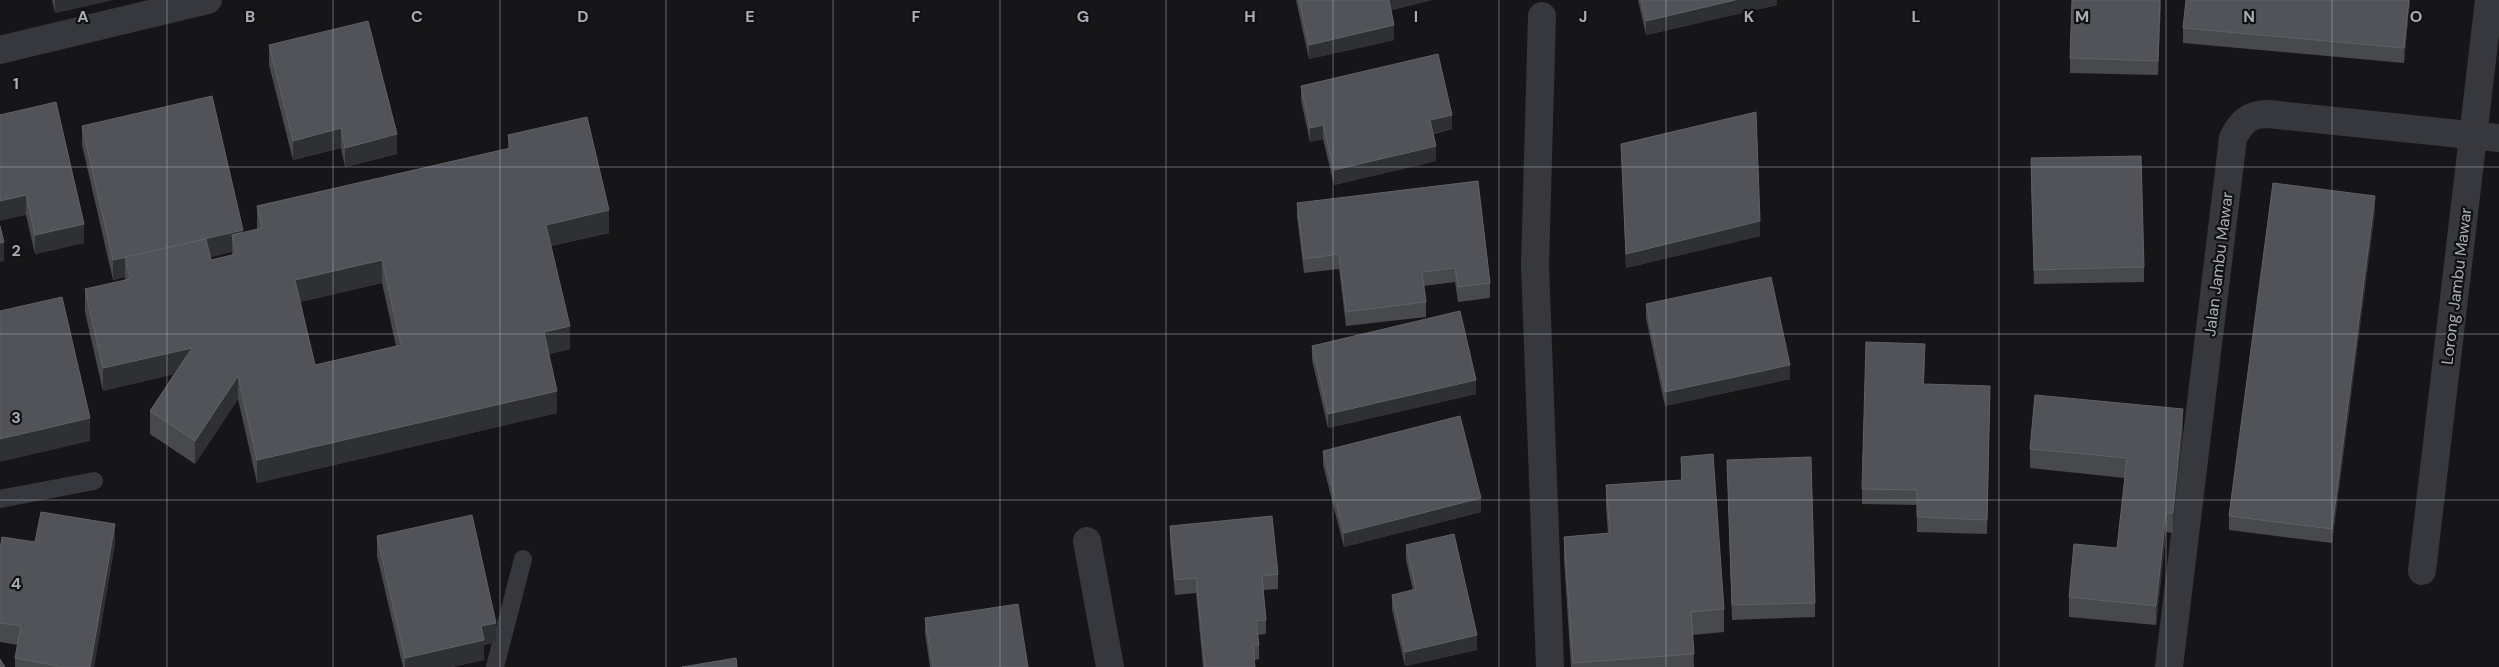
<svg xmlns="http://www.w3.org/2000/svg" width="2499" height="667" viewBox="0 0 2499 667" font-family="'DM Sans',sans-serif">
  <rect width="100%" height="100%" fill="#161618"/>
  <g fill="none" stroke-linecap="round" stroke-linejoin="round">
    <!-- service -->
    <g stroke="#37383d" stroke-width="18">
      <polyline points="0,499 94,481"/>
      <polyline points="495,667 523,559"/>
    </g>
    <!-- minor -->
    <g stroke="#37383d" stroke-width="28">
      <polyline points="1542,16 1535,265 1550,667"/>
      <polyline points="0,50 208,0"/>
      <polyline points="1087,541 1110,667"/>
      <polyline points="2422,571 2489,0"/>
      <path d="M2169 667 2233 138C2241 122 2249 114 2268 114L2499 138"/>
    </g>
  </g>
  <!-- wall -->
  <g fill="#47494d" fill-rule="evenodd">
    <polygon points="52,0 112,0 55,13"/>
    <polygon points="1296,0 1432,0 1391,10 1394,40 1309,59"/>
    <polygon points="1638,0 1777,0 1777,5 1646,35"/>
    <polygon points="2161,0 2158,75 2070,73 2070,58"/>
    <polygon points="2410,0 2404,63 2183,43 2183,28"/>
    <polygon points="269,45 397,154 345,167 341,148 293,160 269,65"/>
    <polygon points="1301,86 1452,129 1434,134 1436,161 1334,185 1323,139 1310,142 1301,100"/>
    <polygon points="0,115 84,243 35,254 26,215"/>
    <path d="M82 126 243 233 257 230V206L508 148V135L609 233 551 246 570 349 549 354 557 413 257 483 238 399 195 464 150 434V411L174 374 103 391 85 312V289L125 280V277L113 280 82 145ZM232 252V255L211 260 210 257ZM382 283 396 346 315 365 300 302Z"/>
    <polygon points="1621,144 1760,236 1626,268"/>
    <polygon points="2031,173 2144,267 2144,282 2034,284"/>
    <polygon points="1478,181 1490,283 1490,298 1458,302 1455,282 1424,286 1426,302 1426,317 1346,326 1339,269 1304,273 1297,217 1297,203"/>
    <polygon points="2375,211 2332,543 2229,530 2229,516"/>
    <polygon points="1646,304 1790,379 1665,406 1646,318"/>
    <polygon points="1312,346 1476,394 1328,428 1312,360"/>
    <polygon points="1925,358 1924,384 1990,400 1987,534 1917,532 1917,505 1862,504 1862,489"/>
    <polygon points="2183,429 2173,533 2166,532 2156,625 2069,617 2069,597 2117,548 2125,478 2030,468 2030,449"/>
    <polygon points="1323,451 1481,512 1344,547 1323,465"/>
    <polygon points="1681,457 1724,609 1724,632 1693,635 1694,667 1571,667 1564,559 1564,537 1608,533 1606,508 1606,485 1681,480"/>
    <polygon points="1727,460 1815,603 1815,617 1732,620"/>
    <polygon points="1170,526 1278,574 1278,589 1263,590 1266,620 1266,634 1258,635 1259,645 1259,659 1255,660 1255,667 1203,667 1196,593 1175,595 1170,541"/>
    <polygon points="377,536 496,642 484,645 484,660 452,667 403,667 377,556"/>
    <polygon points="35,542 115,543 94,667 15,667 15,658 18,645 0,642 0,550"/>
    <polygon points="1406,545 1477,650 1405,666 1392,609 1392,595 1413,590 1406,560"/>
    <polygon points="925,618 1028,667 930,667 925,633"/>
  </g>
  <!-- shaded-wall -->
  <g fill="#2f3033">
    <polygon points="55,0 112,0 55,13"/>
    <polygon points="1388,0 1432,0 1388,10"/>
    <polygon points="1735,0 1777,0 1777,5 1646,35 1646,21"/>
    <polygon points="2160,0 2161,0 2158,75 2158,61"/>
    <polygon points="2409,0 2410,0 2404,63 2404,48"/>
    <polygon points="1394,25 1394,40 1309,59 1309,45"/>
    <polygon points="1452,115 1452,129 1430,134 1430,120"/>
    <polygon points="1323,125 1323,139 1310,142 1310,128"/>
    <polygon points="341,128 341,148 293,160 293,141"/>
    <polygon points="397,134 397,154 345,167 345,148"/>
    <polygon points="1436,146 1436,161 1334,185 1334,170"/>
    <polygon points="26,195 26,215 0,221 0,201"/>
    <polygon points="2375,196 2375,211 2332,543 2332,529"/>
    <polygon points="609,210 609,233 546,247 546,225"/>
    <polygon points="1760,221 1760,236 1626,268 1626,254"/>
    <polygon points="84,224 84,243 35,254 35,235"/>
    <polygon points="243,230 243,250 232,235 232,252 129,276 125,258"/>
    <polygon points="4,242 4,261 0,262 0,243"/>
    <polygon points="125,258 125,277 113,280 113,260"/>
    <polygon points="382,260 382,283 295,303 295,280"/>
    <polygon points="570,326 570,349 544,355 544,332"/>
    <polygon points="192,348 192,370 103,391 103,368"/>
    <polygon points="1790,365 1790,379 1665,406 1665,392"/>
    <polygon points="238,376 238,399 195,464 195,441"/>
    <polygon points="1476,380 1476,394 1328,428 1328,414"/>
    <polygon points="557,391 557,413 257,483 257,460"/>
    <polygon points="2183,409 2183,429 2173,533 2173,513"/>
    <polygon points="90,418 90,441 0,462 0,439"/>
    <polygon points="1481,498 1481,512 1344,547 1344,533"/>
    <polygon points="2166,513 2166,532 2156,625 2156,606"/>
    <polygon points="115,524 115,543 94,667 90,667"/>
    <polygon points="496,623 496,642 484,645 484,660 452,667 405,667 405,658 481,626"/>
    <polygon points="1477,635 1477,650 1405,666 1405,652"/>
  </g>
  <!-- building -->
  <g fill="#525359" stroke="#5f6168" fill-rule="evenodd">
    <polygon points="1299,0 1389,0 1394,25 1309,45"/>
    <polygon points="1641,0 1735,0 1646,21"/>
    <polygon points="2072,0 2160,0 2158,61 2070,58"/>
    <polygon points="2186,0 2409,0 2404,48 2183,28"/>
    <polygon points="368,21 397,134 345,148 341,128 293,141 269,45"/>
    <polygon points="1438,54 1452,115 1430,120 1436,146 1334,170 1323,125 1310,128 1301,86"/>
    <polygon points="212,96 243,230 113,260 82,126"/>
    <polygon points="56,102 84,224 35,235 26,195 0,201 0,115"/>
    <polygon points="1756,112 1760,221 1626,254 1621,144"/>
    <path d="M587 117 609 210 546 225 570 326 544 332 557 391 257 460 238 376 195 441 150 411 192 348 103 368 85 289 130 279 125 257 206 239 211 260 236 254 232 235 262 228 257 206 511 148 508 135ZM382 260 401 345 315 365 295 280Z"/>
    <polygon points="2141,156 2144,267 2034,270 2031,158"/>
    <polygon points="1478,181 1490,283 1458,287 1455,268 1422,272 1426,302 1346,312 1339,254 1304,259 1297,203"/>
    <polygon points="2273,183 2375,196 2332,529 2229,516"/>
    <polygon points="0,226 4,242 0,243"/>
    <polygon points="1771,277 1790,365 1665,392 1646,304"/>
    <polygon points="62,297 90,418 0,439 0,311"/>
    <polygon points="1460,311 1476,380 1328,414 1312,346"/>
    <polygon points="1866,342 1925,344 1923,384 1990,386 1987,520 1917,517 1917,490 1862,489"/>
    <polygon points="2035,395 2183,409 2173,513 2166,513 2156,606 2069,597 2074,544 2117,548 2127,458 2030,449"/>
    <polygon points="1460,416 1481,498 1344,533 1323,451"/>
    <polygon points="1713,454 1724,609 1691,612 1694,654 1573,663 1564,537 1610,533 1606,485 1682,480 1681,457"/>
    <polygon points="1811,457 1815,603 1732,605 1727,460"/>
    <polygon points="41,512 115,524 90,667 63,667 15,658 21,626 0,623 0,550 2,537 35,542"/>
    <polygon points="472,515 496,623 481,626 484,640 405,658 377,536"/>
    <polygon points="1272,516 1278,574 1262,576 1266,620 1256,621 1259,645 1253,645 1255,667 1205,667 1196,578 1175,580 1170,526"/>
    <polygon points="1454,534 1477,635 1405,652 1392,595 1416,589 1406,545"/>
    <polygon points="1018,604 1028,667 933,667 925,618"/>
    <polygon points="736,658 737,667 682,667"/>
    <polygon points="0,659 5,667 0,667"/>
  </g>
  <!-- grid -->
  <path fill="none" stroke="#a8adb8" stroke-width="1" stroke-opacity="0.55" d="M167 0V667M333 0V667M500 0V667M666 0V667M833 0V667M1000 0V667M1166 0V667M1333 0V667M1499 0V667M1666 0V667M1833 0V667M1999 0V667M2166 0V667M2332 0V667M0 167H2499M0 334H2499M0 500H2499"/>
  <g text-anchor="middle" stroke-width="4.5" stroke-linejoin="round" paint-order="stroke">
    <!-- street labels -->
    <g font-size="16" fill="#a8adb8" stroke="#111113">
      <text transform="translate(2218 264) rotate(-83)" y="6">Jalan Jambu Mawar</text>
      <text transform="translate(2456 286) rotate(-83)" y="6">Lorong Jambu Mawar</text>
    </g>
  </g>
  <g font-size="16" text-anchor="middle" font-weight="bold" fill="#a8adb8" stroke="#111113" stroke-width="4.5" stroke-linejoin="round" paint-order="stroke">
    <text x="83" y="22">A</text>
    <text x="250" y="22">B</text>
    <text x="417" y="22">C</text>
    <text x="583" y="22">D</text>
    <text x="750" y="22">E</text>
    <text x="916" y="22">F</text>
    <text x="1083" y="22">G</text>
    <text x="1250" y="22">H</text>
    <text x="1416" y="22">I</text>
    <text x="1583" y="22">J</text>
    <text x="1749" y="22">K</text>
    <text x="1916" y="22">L</text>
    <text x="2082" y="22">M</text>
    <text x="2249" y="22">N</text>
    <text x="2416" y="22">O</text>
    <text x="16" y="89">1</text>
    <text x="16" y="256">2</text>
    <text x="16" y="423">3</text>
    <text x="16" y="589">4</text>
  </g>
</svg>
